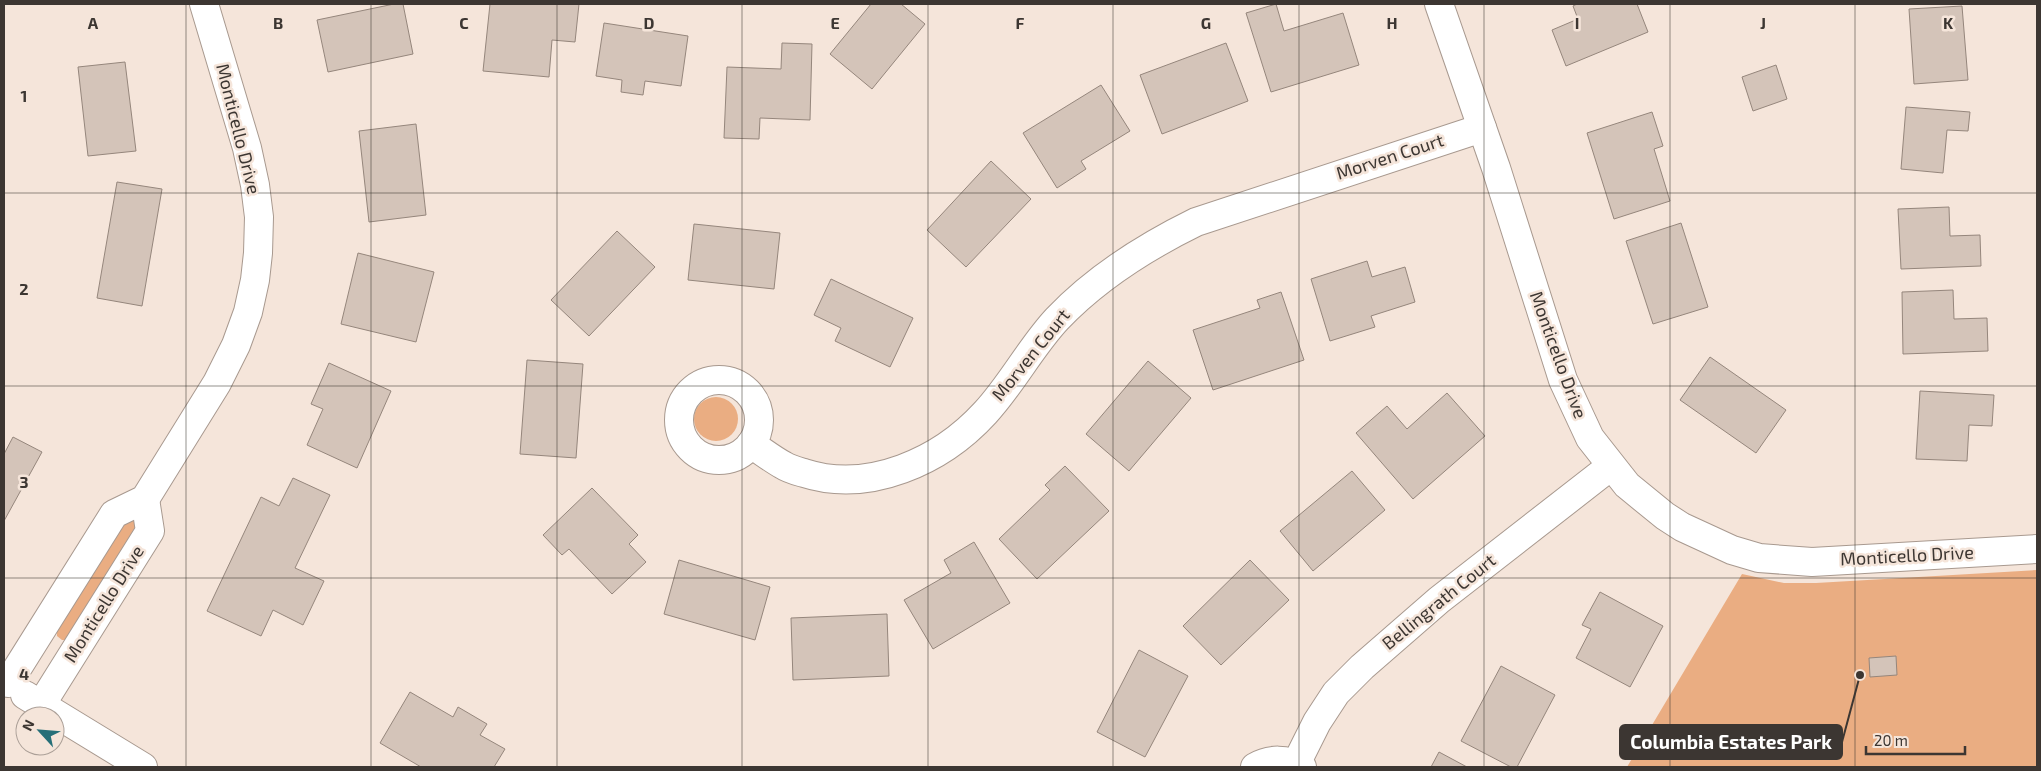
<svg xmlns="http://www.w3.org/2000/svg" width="2041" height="771" viewBox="0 0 2041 771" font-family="'Exo 2',sans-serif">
  <rect width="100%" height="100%" fill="#f5e5da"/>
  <!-- green -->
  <g fill="#eaad82">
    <circle cx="716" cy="419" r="22"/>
    <polygon points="130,513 139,520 107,579 69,640 62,640 57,636 57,630"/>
    <polygon points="2037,570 2037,767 1627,767 1742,574 1784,583 1816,583"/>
  </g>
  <!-- building -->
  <g fill="#d4c4b9" stroke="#95867c">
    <polygon points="394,4 403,4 413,54 328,72 317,20"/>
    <polygon points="490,4 579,4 575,42 552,40 549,77 483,71"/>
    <polygon points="871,4 901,4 925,24 872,89 830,54"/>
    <polygon points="1276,4 1284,31 1343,13 1359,65 1271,92 1246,13"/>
    <polygon points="1577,4 1637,4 1648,32 1566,66 1552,30 1578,19 1573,6"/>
    <polygon points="1962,6 1968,80 1914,84 1909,9"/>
    <polygon points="604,23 688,36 681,86 645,81 643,95 621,92 622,80 596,76"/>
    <polygon points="782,43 812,44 810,120 760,118 759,139 724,138 727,67 781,69"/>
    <polygon points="1226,43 1248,101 1162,134 1140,75"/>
    <polygon points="125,62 136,151 88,156 78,67"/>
    <polygon points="1776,65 1787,99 1753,111 1742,77"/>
    <polygon points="1101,85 1130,131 1081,161 1086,169 1057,188 1023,133"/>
    <polygon points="1906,107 1970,112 1968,131 1947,130 1943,173 1901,169"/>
    <polygon points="1652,112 1663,146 1654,149 1670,201 1614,219 1587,133"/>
    <polygon points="416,124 426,215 369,222 359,131"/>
    <polygon points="991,161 1031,199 966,267 927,230"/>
    <polygon points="117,182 162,189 142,306 97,298"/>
    <polygon points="1949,207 1950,236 1980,235 1981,266 1901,269 1898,209"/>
    <polygon points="1681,223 1708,307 1653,324 1626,241"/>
    <polygon points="694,224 780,233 774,289 688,280"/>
    <polygon points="617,231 655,267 589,336 551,300"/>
    <polygon points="358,253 434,272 416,342 341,324"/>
    <polygon points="1367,261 1372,277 1405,267 1415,302 1371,316 1375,327 1330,341 1311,279"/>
    <polygon points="831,279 913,318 890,367 835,341 841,328 814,315"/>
    <polygon points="1953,290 1954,319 1987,318 1988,351 1903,354 1902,292"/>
    <polygon points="1281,292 1304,360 1213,390 1193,330 1260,308 1257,300"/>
    <polygon points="1710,357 1786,410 1756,453 1680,400"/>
    <polygon points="527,360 583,364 576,458 520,454"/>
    <polygon points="1148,361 1191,398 1129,471 1086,434"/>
    <polygon points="329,363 391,391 357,468 307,445 323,409 311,404"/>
    <polygon points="1920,391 1994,395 1992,426 1969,425 1967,461 1916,459"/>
    <polygon points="1447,393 1485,436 1413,499 1356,433 1387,406 1407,429"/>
    <polygon points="13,437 42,452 4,521 4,454"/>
    <polygon points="1065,466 1109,511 1037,579 999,539 1050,490 1045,485"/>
    <polygon points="1352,471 1385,510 1313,571 1280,531"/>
    <polygon points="293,478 330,495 295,568 324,581 303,625 273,610 261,636 207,611 261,497 279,506"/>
    <polygon points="592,488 638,535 629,544 646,562 612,594 569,549 562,555 543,535"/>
    <polygon points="974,542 1010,603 933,649 904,600 951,573 944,560"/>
    <polygon points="679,560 770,587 755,640 664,614"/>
    <polygon points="1250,560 1289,600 1221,665 1183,626"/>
    <polygon points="1600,592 1663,626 1630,687 1576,658 1591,629 1582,625"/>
    <polygon points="887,614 889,676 793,680 791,618"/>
    <polygon points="1139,650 1188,676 1145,757 1097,732"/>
    <polygon points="1896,656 1897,675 1870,677 1869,658"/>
    <polygon points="1501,666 1555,695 1517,767 1511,767 1461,741"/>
    <polygon points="410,692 453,717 458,707 487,724 480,735 505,749 494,767 421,767 380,743"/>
    <polygon points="1439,752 1467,767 1431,767"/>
  </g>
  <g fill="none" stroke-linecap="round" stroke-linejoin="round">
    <defs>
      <g id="street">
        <polyline points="1439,4 1496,168 1563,380 1590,438 1627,485 1665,516 1682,527 1732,550 1759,558 1812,562 2037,549"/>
        <circle cx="719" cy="420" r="40"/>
        <path d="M751 444C762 451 772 459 783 465 789 469 797 471 804 473 869 494 941 461 985 413 1012 384 1030 348 1057 319 1096 278 1145 247 1196 222L1482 128"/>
        <polyline points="8,683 114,514 145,499 217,383 236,345 248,312 255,280 258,253 259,217 255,185 247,148 204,4"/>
        <polyline points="25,695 143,767"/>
        <polyline points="41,705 150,531 145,499"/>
        <polyline points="1296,764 1317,722 1336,693 1362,667 1439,600 1611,466"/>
        <path d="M1255 767C1270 758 1287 759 1302 767"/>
      </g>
    </defs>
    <!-- street casing -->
    <use href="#street" stroke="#a8998f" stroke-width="30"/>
    <!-- street -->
    <use href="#street" stroke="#fff" stroke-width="28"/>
  </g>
  <!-- grid -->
  <path fill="none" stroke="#3c3632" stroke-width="1" stroke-opacity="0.55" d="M186 4V767M371 4V767M557 4V767M742 4V767M928 4V767M1113 4V767M1299 4V767M1484 4V767M1670 4V767M1855 4V767M4 193H2037M4 386H2037M4 578H2037"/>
  <g text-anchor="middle" stroke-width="5" stroke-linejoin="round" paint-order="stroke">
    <!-- street labels -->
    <g font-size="18" fill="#3c3632" stroke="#f5e5da">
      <text transform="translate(238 129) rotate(76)" y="6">Monticello Drive</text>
      <text transform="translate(1390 157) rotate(-18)" y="6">Morven Court</text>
      <text transform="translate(1031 355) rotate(-51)" y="6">Morven Court</text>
      <text transform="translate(1558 355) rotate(70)" y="6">Monticello Drive</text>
      <text transform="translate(1907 556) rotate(-3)" y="6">Monticello Drive</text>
      <text transform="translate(1439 602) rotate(-39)" y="6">Bellingrath Court</text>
      <text transform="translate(104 604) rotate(-58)" y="6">Monticello Drive</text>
    </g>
  </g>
  <g font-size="16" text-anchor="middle" font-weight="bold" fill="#3c3632" stroke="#f5e5da" stroke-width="5" stroke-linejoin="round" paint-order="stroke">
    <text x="93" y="29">A</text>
    <text x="278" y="29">B</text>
    <text x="464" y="29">C</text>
    <text x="649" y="29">D</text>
    <text x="835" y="29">E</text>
    <text x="1020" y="29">F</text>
    <text x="1206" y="29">G</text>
    <text x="1392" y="29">H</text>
    <text x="1577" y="29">I</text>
    <text x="1763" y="29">J</text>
    <text x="1948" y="29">K</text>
    <text x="24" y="102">1</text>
    <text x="24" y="295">2</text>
    <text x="24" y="488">3</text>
    <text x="24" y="680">4</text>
  </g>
  <!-- callouts -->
  <path fill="none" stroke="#3c3632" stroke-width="2" d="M1860 675L1842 742"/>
  <circle fill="#3c3632" stroke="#f5e5da" stroke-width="2" cx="1860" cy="675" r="5"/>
  <rect fill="#3c3632" stroke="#3c3632" stroke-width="2" x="1620" y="725" width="222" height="34" rx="5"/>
  <g font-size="19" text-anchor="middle" font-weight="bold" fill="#fff">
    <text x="1731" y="749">Columbia Estates Park</text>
  </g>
  <!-- border -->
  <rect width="2041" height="771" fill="none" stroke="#3c3632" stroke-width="10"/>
  <!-- north arrow -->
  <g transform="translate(40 731) rotate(296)"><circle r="24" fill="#f5e5da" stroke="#ab9f97"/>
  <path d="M0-4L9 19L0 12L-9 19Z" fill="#266f78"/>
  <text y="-8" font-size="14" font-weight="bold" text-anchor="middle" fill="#3c3632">N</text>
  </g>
  <!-- scale -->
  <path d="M1866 746v8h99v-8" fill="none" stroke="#3c3632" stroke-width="2.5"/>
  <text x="1874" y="746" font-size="15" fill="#3c3632" stroke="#f5e5da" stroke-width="4" paint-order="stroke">20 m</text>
</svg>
